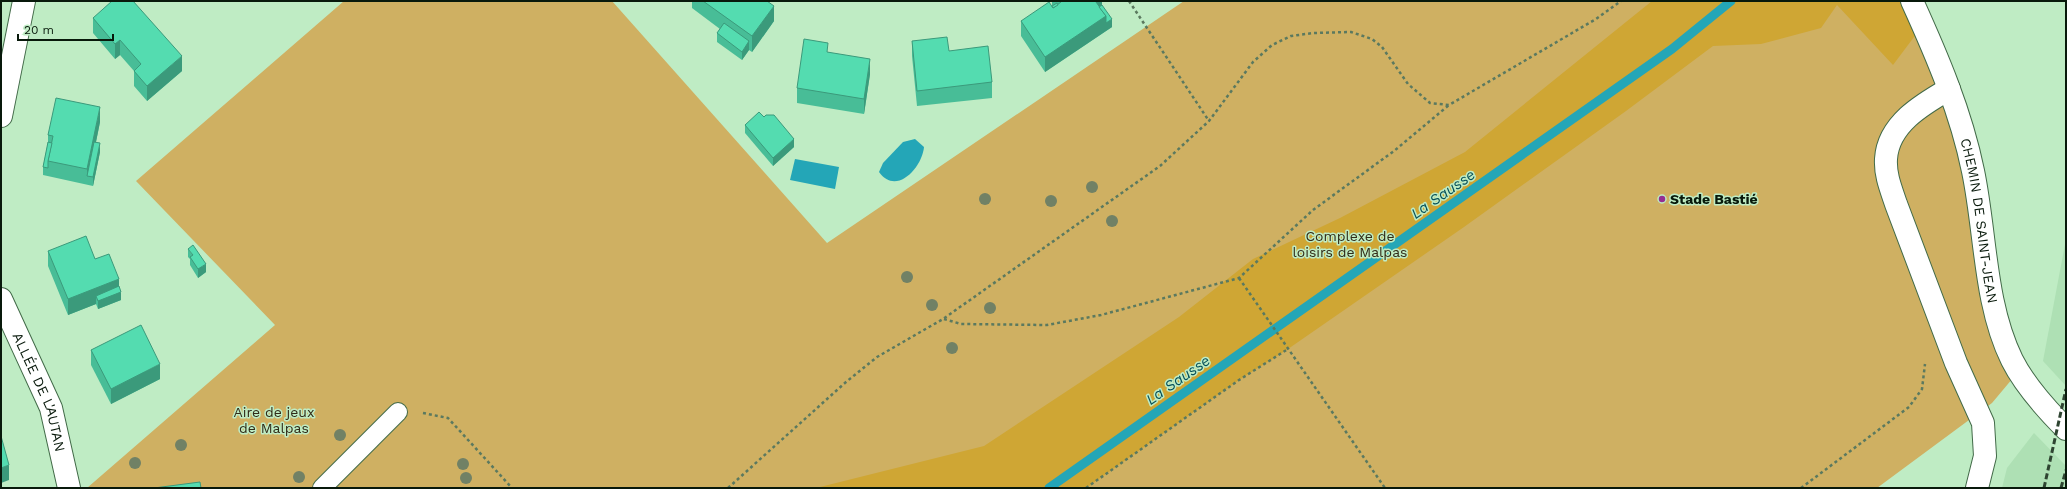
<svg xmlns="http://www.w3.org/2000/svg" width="2067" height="489" viewBox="0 0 2067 489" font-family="'Work Sans',sans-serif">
  <rect width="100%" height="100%" fill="#bfecc4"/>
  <!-- built -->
  <g fill="#aee0b4">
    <polygon points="2066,239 2066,386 2043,361"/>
    <polygon points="2034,433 2066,466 2066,488 2002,488 2007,468"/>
  </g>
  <!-- green -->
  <polygon fill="#cfb062" points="344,1 612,1 827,243 1184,1 1912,1 1923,25 2018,372 1992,403 1877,488 87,488 275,325 136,181"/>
  <!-- forest -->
  <polygon fill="#cfa634" points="1652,1 1912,1 1923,25 1893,65 1837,5 1821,28 1761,44 1713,46 1626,111 1464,227 1288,349 1239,380 1086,488 816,488 984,446 1179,317 1253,259 1340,218 1465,152"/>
  <!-- water -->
  <g fill="#24a6b7">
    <path d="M915 139 924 147C922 168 896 196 879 172L883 163 903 142Z"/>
    <polygon points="795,159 839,167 835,189 790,180"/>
  </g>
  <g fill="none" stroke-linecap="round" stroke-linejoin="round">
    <!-- stream -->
    <polyline stroke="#24a6b7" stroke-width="9" points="1049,488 1672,49 1731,1"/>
    <defs>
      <polyline id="service" points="322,488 398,412"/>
      <g id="minor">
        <path d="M1949 89C1923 104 1888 124 1886 159 1885 175 1891 189 1896 204L1956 363 1983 423 1985 456 1977 488"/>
        <polyline points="1,116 24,1"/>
        <path id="s1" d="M1 299 51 408 69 488"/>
      </g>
      <g id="tertiary">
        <path id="s2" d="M1912 1C1937 56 1961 112 1973 171 1986 233 1984 303 2012 360 2025 386 2046 409 2066 429"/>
      </g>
    </defs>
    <!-- service casing -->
    <use href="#service" stroke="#426a48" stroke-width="20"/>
    <!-- minor casing -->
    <use href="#minor" stroke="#426a48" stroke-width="24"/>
    <!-- tertiary casing -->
    <use href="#tertiary" stroke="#426a48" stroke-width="24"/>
    <!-- path -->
    <g stroke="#5b795f" stroke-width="2.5" stroke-dasharray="3 3" stroke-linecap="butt">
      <polyline points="1129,1 1209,121"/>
      <polyline points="1239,278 1385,488"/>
      <polyline points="944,319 961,324 1047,325 1101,315 1239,278 1313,210 1394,151 1449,105"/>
      <polyline points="423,413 448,418 512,488"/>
      <polyline points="728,488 846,382 877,357 943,319 1160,166 1209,121 1253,62 1272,45 1291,36 1313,33 1351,32 1372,39 1382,47 1408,84 1430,103 1449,105 1596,19 1621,1"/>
      <polyline points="1086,488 1239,380 1288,349"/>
      <polyline points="1801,488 1909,407 1922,389 1925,364"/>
    </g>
    <!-- service -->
    <use href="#service" stroke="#fff" stroke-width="18"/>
    <!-- minor -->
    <use href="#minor" stroke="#fff" stroke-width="22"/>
    <!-- tertiary -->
    <use href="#tertiary" stroke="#fff" stroke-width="22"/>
    <!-- rail -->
    <g stroke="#2e4431" stroke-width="3" stroke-dasharray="6 3" stroke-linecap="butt">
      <polyline points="2044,488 2066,389"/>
      <polyline points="2061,488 2066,470"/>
    </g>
  </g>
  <!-- trees -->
  <g fill="#718165">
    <circle cx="1092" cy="187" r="6"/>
    <circle cx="985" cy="199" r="6"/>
    <circle cx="1051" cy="201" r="6"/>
    <circle cx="1112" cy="221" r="6"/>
    <circle cx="907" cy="277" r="6"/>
    <circle cx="932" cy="305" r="6"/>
    <circle cx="990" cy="308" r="6"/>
    <circle cx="952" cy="348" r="6"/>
    <circle cx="340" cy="435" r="6"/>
    <circle cx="181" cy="445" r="6"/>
    <circle cx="135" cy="463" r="6"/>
    <circle cx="463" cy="464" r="6"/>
    <circle cx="299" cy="477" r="6"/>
    <circle cx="466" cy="478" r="6"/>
  </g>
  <!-- wall -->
  <g fill="#48bd97">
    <polygon points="692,1 767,1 774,21 752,52 749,50 742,60 717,42 717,33 720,29 692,8"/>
    <polygon points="1052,1 1102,1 1102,5 1112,27 1045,72 1021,36 1021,21 1052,6 1053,6 1052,5"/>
    <polygon points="93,18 182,71 147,101 134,86 134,71 120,55 115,59 93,33"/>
    <polygon points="912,41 949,51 992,82 992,98 917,106 912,56"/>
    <polygon points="828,52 870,74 864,114 797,103 797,88"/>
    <polygon points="764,117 794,147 773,166 745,133 745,125"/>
    <polygon points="100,122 96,142 100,152 93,186 43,175 43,167 48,142 48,135"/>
    <polygon points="188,249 206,272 198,278 190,265 190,259 188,257"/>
    <polygon points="48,251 95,259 119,286 121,300 98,309 96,304 68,315 48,266"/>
    <polygon points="91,350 160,379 111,404 91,365"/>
  </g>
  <!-- shaded-wall -->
  <g fill="#3b9a7b">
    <polygon points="1098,1 1102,1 1102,13 1096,2"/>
    <polygon points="774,6 774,21 752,52 752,36"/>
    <polygon points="1106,16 1106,31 1045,72 1045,57"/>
    <polygon points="1112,19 1112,27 1106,31 1106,23"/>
    <polygon points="120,40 120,55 115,59 115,44"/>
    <polygon points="749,41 749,50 742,60 742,52"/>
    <polygon points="182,56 182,71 147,101 147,86"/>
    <polygon points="870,59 870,74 864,114 864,99"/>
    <polygon points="100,107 100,122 89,176 87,176 87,169"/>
    <polygon points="794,139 794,147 773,166 773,158"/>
    <polygon points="100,143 100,152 93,186 93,177"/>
    <polygon points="206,264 206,272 198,278 198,269"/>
    <polygon points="119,279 119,293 121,292 121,300 98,309 98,301 96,296 96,304 68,315 68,299"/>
    <polygon points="160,364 160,379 111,404 111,389"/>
    <polygon points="9,465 9,480 1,483 1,468"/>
  </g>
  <!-- building -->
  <g fill="#54dcb0" stroke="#3b9a7b">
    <polygon points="112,1 133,1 182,56 147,86 134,71 141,64 120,40 115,44 93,18"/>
    <polygon points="703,1 767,1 774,6 752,36"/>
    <polygon points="1060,1 1098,1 1096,2 1106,16 1045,57 1021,21 1049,2 1053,8 1061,2"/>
    <polygon points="1057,3 1058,5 1053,8 1052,6"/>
    <polygon points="1102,5 1112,19 1106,23 1106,16 1099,7"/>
    <polygon points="724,23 749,41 742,52 717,33"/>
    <polygon points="947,37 949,51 988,46 992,82 917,91 912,41"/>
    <polygon points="804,39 828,43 827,52 870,59 864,99 797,88"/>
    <polygon points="56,98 100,107 87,169 48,161 53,136 48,135"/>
    <polygon points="759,112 764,117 766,115 774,115 794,139 773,158 745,125"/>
    <polygon points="48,142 52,143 48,161 48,168 43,167"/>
    <polygon points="94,142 100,143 93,177 87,176"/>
    <polygon points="86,236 95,259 109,254 119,279 68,299 48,251"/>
    <polygon points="193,245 206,264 198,269 190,257 193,255 188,249"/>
    <polygon points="119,286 121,292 98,301 96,296"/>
    <polygon points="141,325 160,364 111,389 91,350"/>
    <polygon points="1,436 9,465 1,468"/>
    <polygon points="200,482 201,488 154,488"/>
  </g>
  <!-- markers -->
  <circle fill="#942e93" stroke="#bfecc4" stroke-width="1.5" cx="1662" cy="199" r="4"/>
  <g text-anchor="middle" stroke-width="3" stroke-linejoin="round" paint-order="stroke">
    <!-- poi labels -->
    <g font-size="14" font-weight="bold" fill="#08190b" stroke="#bfecc4" text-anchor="start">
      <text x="1670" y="204">Stade Bastié</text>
    </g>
    <!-- street labels -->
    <g font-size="14" fill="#08190b" stroke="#bfecc4">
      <text dy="5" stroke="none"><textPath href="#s2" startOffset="231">CHEMIN DE SAINT-JEAN</textPath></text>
      <text dy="5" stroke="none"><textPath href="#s1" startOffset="101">ALLÉE DE L'AUTAN</textPath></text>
    </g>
    <!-- park labels -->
    <g font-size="14" fill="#312a17" stroke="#bfecc4">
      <text x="1350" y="241">Complexe de<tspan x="1350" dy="16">loisirs de Malpas</tspan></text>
      <text x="274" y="417">Aire de jeux<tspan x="274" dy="16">de Malpas</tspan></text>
    </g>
    <!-- water labels -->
    <g font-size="15" font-style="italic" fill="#08515a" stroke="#bfecc4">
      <text transform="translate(1443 194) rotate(-35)" y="5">La Sausse</text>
      <text transform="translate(1178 380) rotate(-35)" y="5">La Sausse</text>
    </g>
  </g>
  <!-- border -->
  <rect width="2067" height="489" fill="none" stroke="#08190b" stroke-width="4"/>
  <!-- scale -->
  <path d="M18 34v6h95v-6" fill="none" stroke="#08190b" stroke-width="2"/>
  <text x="24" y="34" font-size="12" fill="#08190b" stroke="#bfecc4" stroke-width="3" paint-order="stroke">20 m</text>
</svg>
